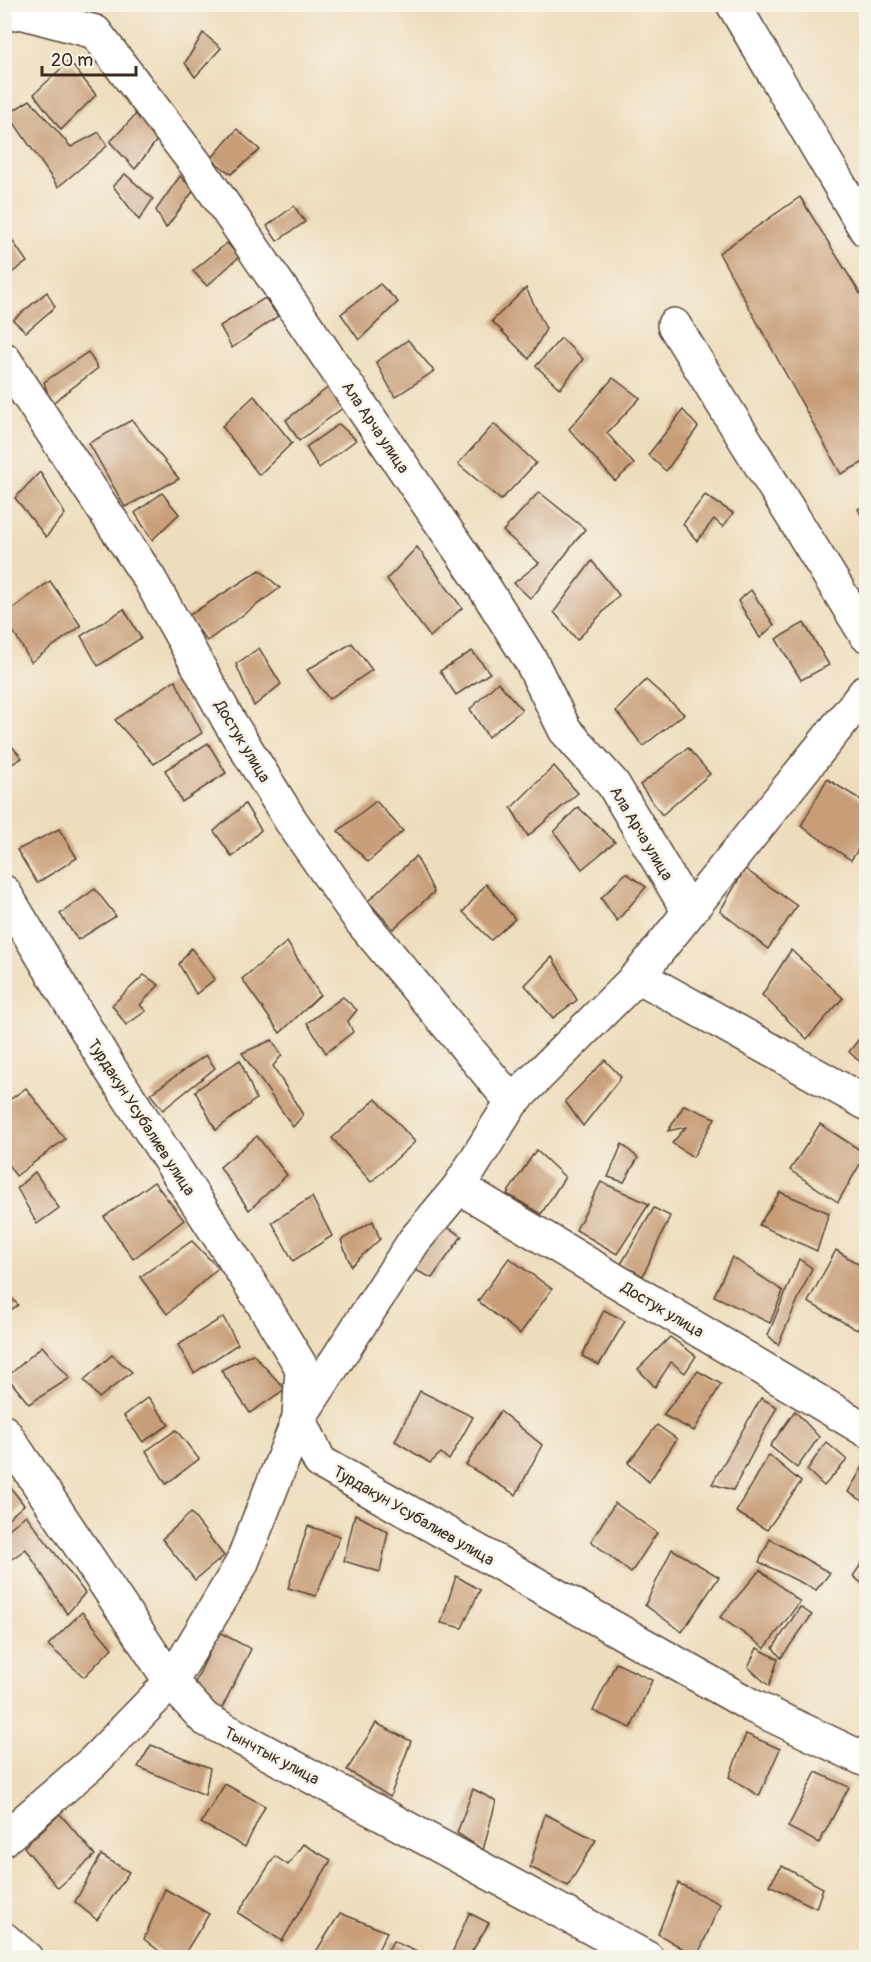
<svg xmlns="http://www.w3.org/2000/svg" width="871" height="1962" viewBox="0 0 871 1962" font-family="Pangolin,sans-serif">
  <rect width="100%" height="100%" fill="#f7f3e8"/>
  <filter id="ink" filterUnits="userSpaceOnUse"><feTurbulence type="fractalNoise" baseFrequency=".0167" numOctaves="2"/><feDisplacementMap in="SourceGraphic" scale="12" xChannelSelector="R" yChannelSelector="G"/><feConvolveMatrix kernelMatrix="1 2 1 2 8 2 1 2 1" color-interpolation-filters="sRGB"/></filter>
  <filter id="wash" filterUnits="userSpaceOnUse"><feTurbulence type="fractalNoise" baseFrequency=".008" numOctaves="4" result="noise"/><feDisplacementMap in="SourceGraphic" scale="24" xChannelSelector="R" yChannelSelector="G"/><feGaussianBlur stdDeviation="1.35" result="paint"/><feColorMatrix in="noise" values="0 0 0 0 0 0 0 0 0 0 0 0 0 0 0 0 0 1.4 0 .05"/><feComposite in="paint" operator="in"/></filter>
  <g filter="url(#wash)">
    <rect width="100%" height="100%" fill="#eeddbc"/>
    <g id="blocks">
      <!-- building -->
      <g fill="#c79e78">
        <polygon points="203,33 221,48 195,77 185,63"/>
        <polygon points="69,61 96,95 61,130 34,94"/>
        <polygon points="30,100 71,147 99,132 107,146 58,187 8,114"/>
        <polygon points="138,112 160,136 135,169 110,142"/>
        <polygon points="237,129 260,150 231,174 211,159"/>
        <polygon points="125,174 153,199 139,220 113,186"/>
        <polygon points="180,176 194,190 166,228 156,210"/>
        <polygon points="800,197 866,303 866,461 841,474 719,253"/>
        <polygon points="294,206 305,222 277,241 267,226"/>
        <polygon points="6,231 27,262 4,278 4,232"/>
        <polygon points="227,243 239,257 207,286 193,271"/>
        <polygon points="380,284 398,302 359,340 341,314"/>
        <polygon points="526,288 546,329 529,359 492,321"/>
        <polygon points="47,292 55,307 26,332 13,320"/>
        <polygon points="265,298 278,316 232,348 220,326"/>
        <polygon points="561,338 583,359 560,389 536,366"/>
        <polygon points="408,340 434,371 395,397 376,362"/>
        <polygon points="88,352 98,368 51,404 44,382"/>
        <polygon points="613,378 640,398 607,433 634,464 615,481 569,429"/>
        <polygon points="330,386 344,407 299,441 286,420"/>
        <polygon points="254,396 292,443 259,475 222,426"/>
        <polygon points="683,410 698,427 666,471 648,455"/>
        <polygon points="132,420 179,479 125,507 89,443"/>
        <polygon points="339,424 356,440 319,468 306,447"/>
        <polygon points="494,424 536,463 501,500 458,464"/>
        <polygon points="40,472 65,514 46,537 15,498"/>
        <polygon points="539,492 585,529 531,599 514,583 539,563 503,531"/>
        <polygon points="162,493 179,514 152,540 135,513"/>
        <polygon points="705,495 733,513 723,527 714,519 697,541 683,524"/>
        <polygon points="866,504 866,525 858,509"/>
        <polygon points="417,547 462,608 430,637 387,579"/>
        <polygon points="592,561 619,595 577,640 554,612"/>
        <polygon points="260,570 280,588 207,641 188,616"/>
        <polygon points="50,581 81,626 31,662 4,615"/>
        <polygon points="751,590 774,625 760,638 738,601"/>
        <polygon points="124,609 141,638 98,666 81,636"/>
        <polygon points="804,623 829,665 801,680 776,639"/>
        <polygon points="352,643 372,670 329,699 307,670"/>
        <polygon points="259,648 281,684 254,706 236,664"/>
        <polygon points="472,651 490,673 456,695 440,671"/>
        <polygon points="175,680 202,733 154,764 115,720"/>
        <polygon points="646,680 684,714 643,746 616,711"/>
        <polygon points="498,682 522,710 488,737 470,709"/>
        <polygon points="9,743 22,758 4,769 4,745"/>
        <polygon points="208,743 226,773 182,802 165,770"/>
        <polygon points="688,748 710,774 662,815 640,785"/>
        <polygon points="554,766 578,793 528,836 511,808"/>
        <polygon points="827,779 866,803 866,838 851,860 801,826"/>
        <polygon points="376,801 403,831 368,862 338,831"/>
        <polygon points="245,804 261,830 232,857 214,831"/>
        <polygon points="578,807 615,842 582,869 554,832"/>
        <polygon points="59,829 77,858 37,883 17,850"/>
        <polygon points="416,856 434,892 393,929 368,901"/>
        <polygon points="745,869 797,906 768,949 720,911"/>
        <polygon points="626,873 646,887 617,921 601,898"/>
        <polygon points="486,884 515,919 491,940 463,912"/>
        <polygon points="95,889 116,916 78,940 60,914"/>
        <polygon points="287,942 320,995 280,1033 242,979"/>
        <polygon points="191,948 215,979 196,994 179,964"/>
        <polygon points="791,950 843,998 807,1039 762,995"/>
        <polygon points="552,957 577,1000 553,1018 525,985"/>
        <polygon points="144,975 159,985 140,1005 146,1011 126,1025 112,1005"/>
        <polygon points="343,997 357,1010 348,1021 353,1032 326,1053 307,1023"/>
        <polygon points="866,1030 866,1067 849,1052"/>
        <polygon points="272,1040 282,1055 273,1066 303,1115 293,1127 242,1053"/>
        <polygon points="206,1055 215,1068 163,1110 150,1094"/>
        <polygon points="240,1060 256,1099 216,1130 195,1091"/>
        <polygon points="605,1060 621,1077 583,1126 565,1101"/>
        <polygon points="26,1088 65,1139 16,1176 4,1159 4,1104"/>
        <polygon points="376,1099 415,1142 371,1182 332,1138"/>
        <polygon points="684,1105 715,1118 693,1157 672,1143 686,1127 668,1131"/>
        <polygon points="820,1124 866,1154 838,1202 790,1170"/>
        <polygon points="257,1136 287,1175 249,1210 220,1167"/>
        <polygon points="622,1144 638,1158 624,1182 608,1177"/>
        <polygon points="536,1150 565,1177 541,1214 507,1194"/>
        <polygon points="35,1172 59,1208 37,1224 17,1188"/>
        <polygon points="154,1182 184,1220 133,1259 104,1217"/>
        <polygon points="601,1182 649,1204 617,1254 576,1230"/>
        <polygon points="780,1192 829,1213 817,1251 759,1225"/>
        <polygon points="312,1197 332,1236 293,1261 272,1222"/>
        <polygon points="654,1208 670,1216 643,1276 621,1264"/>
        <polygon points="373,1221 380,1239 351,1266 341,1240"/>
        <polygon points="442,1224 462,1236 432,1278 413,1269"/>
        <polygon points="192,1241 218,1268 167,1314 140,1277"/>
        <polygon points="836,1250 866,1269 866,1314 857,1330 808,1302"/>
        <polygon points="732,1257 783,1291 770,1323 714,1296"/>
        <polygon points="509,1258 552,1289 520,1334 478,1301"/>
        <polygon points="799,1259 812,1268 778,1345 768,1335"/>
        <polygon points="4,1290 18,1305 4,1315"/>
        <polygon points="604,1310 625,1321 599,1365 582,1356"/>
        <polygon points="223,1317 238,1344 194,1373 178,1345"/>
        <polygon points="670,1337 696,1356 685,1373 671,1362 655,1387 638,1369"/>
        <polygon points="42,1346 70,1378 29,1404 7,1377"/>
        <polygon points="253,1354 285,1389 250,1413 221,1370"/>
        <polygon points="112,1355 132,1372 99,1398 84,1380"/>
        <polygon points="698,1371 721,1384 694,1431 663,1415"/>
        <polygon points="420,1391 473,1417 449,1460 441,1453 430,1463 395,1441"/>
        <polygon points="148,1397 169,1425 143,1442 124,1416"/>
        <polygon points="761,1398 777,1407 733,1490 712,1484"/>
        <polygon points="500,1411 542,1445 516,1495 466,1465"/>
        <polygon points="795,1411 819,1437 797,1468 770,1446"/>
        <polygon points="657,1425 677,1439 649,1482 628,1463"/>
        <polygon points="176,1430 199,1459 166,1484 146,1451"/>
        <polygon points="826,1442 847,1460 824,1486 807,1470"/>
        <polygon points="769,1455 801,1482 767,1530 736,1512"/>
        <polygon points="864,1465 866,1466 866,1503 848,1492"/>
        <polygon points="4,1479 24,1505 4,1522"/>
        <polygon points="615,1503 657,1533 631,1573 591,1541"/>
        <polygon points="191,1513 224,1556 195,1580 162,1539"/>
        <polygon points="355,1514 388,1532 380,1572 344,1561"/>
        <polygon points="26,1515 85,1593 67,1614 26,1549 4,1564 4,1533"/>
        <polygon points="308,1526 340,1536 316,1596 288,1588"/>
        <polygon points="770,1539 830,1573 816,1590 759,1562"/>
        <polygon points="672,1549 719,1577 682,1632 645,1605"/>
        <polygon points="866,1557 866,1587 853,1576"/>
        <polygon points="760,1570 800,1602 765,1648 720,1617"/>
        <polygon points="456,1576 480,1590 462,1628 441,1623"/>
        <polygon points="800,1607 812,1615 781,1658 773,1648"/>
        <polygon points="82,1612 112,1648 84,1677 48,1645"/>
        <polygon points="219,1632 251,1649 221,1710 190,1693"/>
        <polygon points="757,1648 778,1659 769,1686 748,1667"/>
        <polygon points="616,1663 652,1680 631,1728 593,1711"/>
        <polygon points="376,1723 411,1741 390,1797 347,1770"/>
        <polygon points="746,1734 780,1749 759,1796 729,1777"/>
        <polygon points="151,1745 210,1768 205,1795 138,1767"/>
        <polygon points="816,1772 849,1787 819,1843 788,1827"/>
        <polygon points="225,1784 265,1806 245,1847 201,1823"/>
        <polygon points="473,1789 496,1801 483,1850 457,1833"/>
        <polygon points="60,1814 95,1855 58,1888 24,1847"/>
        <polygon points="545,1814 596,1840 568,1886 530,1867"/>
        <polygon points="303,1844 331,1860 282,1941 238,1913 275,1856 288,1865"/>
        <polygon points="101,1855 129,1872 97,1920 75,1902"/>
        <polygon points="782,1866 823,1888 816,1908 769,1885"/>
        <polygon points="678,1883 720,1904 697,1957 658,1934"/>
        <polygon points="165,1889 209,1914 182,1958 168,1958 144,1939"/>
        <polygon points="340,1913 387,1932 374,1958 320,1958 314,1955"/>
        <polygon points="469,1913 489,1923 468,1958 450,1958"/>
        <polygon points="393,1941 430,1958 384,1958"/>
      </g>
    </g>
  </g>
  <g filter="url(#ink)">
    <use href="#blocks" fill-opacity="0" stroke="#564536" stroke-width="1.5"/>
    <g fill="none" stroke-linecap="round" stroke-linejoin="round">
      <defs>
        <g id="minor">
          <polyline points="733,4 866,230"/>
          <polyline points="4,15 21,12 95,32 195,163 474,571 531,661 565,730 613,784 689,912"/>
          <polyline points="674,325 866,635"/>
          <polyline points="4,359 149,578 229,721 291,821 361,921 512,1102"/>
          <polyline points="4,892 107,1064 260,1299 302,1368 299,1418 320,1462 752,1706 866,1760"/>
          <polyline points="638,976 866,1103"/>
          <polyline points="459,1187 866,1430"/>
          <polyline points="4,1432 171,1682 205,1719 647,1958"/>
          <polyline points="4,1839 93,1762 171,1682 241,1565 299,1418 414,1241 459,1187 512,1102 638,976 866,691"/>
          <polyline points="4,1939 26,1958"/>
        </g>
      </defs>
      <!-- minor casing -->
      <use href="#minor" stroke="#564536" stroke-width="36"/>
      <!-- minor -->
      <use href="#minor" stroke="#fff" stroke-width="33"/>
    </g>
  </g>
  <g text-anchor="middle" stroke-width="5" stroke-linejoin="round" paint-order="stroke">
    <!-- street labels -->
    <g font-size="16" fill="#3b2a1e" stroke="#f7f3e8">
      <text transform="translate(376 427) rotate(56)" y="6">Ала Арча улица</text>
      <text transform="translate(243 741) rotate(59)" y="6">Достук улица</text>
      <text transform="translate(642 833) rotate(59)" y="6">Ала Арча улица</text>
      <text transform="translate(142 1117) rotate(57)" y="6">Турдакун Усубалиев улица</text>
      <text transform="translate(663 1309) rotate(31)" y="6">Достук улица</text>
      <text transform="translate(414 1515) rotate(30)" y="6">Турдакун Усубалиев улица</text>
      <text transform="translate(272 1755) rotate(28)" y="6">Тынчтык улица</text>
    </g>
  </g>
  <!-- margin -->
  <rect width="871" height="1962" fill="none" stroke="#f7f3e8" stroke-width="24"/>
  <!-- scale -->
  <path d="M42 66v9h94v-9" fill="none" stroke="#3b2a1e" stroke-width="3"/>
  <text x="51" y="66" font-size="18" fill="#3b2a1e" stroke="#f7f3e8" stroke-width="4.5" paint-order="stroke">20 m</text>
</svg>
